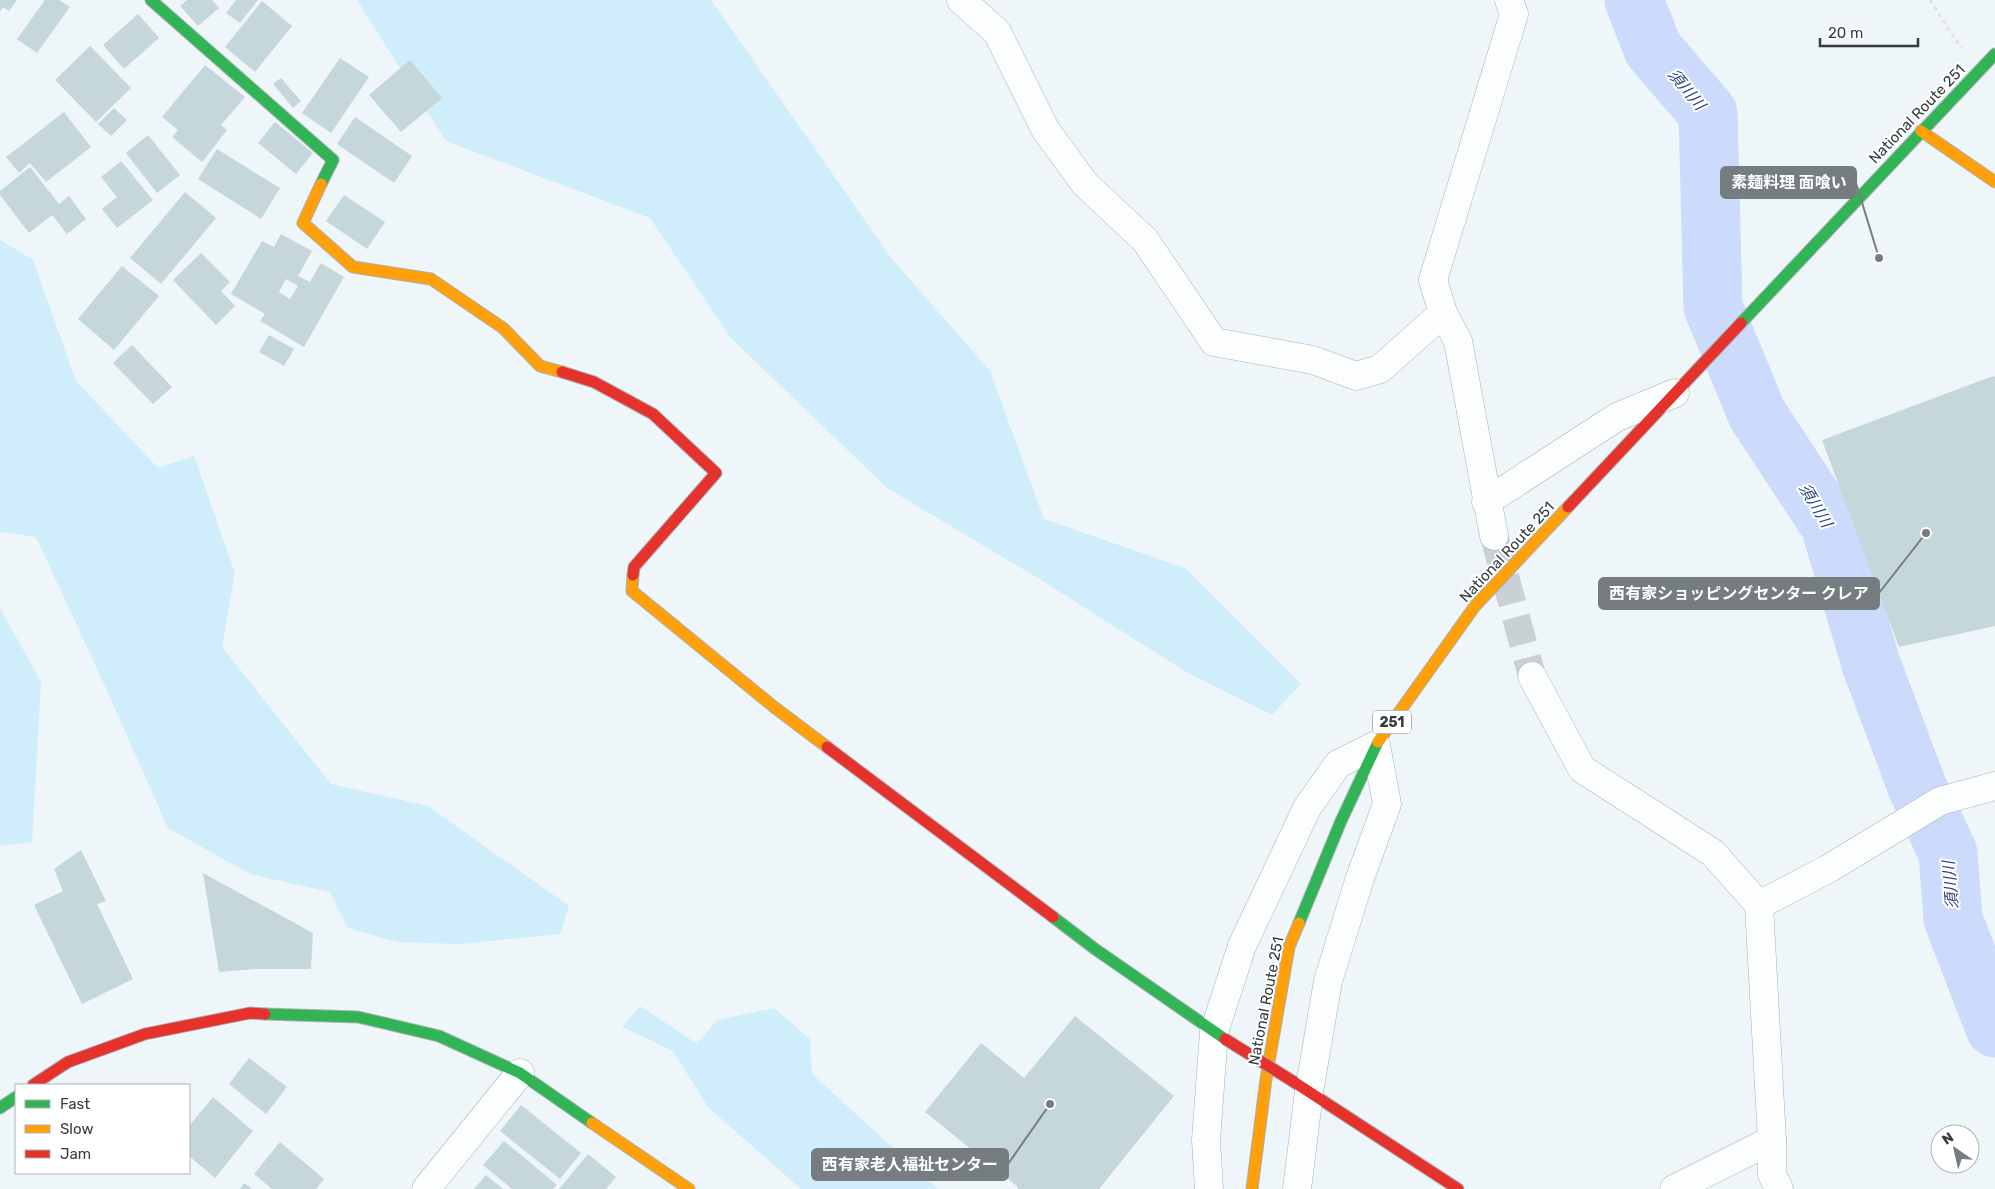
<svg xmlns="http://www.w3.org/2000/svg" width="1995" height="1189" viewBox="0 0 1995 1189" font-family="Rubik,'Noto Sans JP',sans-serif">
  <rect width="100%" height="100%" fill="#eef6f9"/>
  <!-- green -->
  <g fill="#d0edfb">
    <polygon points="357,0 711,0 892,259 990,371 1044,519 1185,568 1301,684 1272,715 1188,673 1041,580 887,488 730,337 650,218 446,141"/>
    <polygon points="0,240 33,260 76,381 158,468 194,456 235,573 222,647 331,784 428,806 569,906 560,934 460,944 397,942 348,928 330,892 250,874 168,828 104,684 36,537 0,532"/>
    <polygon points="0,608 41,682 32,842 0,846"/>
    <polygon points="640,1006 697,1044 717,1020 774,1008 810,1039 812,1074 938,1189 801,1189 708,1107 673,1051 622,1027"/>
  </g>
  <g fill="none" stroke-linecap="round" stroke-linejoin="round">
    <!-- river -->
    <polyline stroke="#ccdbfb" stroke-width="59" points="1634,0 1653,49 1708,113 1713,307 1757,414 1830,525 1871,664 1918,789 1948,853 1953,919 1995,1028"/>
  </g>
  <!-- building -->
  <g fill="#c5d7db" fill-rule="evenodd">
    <polygon points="0,0 17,0 9,11 3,7 0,12"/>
    <polygon points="45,0 59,0 70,7 37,53 17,39"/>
    <polygon points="187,0 212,0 219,8 198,26 180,6"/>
    <polygon points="236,0 258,0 240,23 226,13"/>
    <polygon points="262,1 292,26 255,72 225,47"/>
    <polygon points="138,14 159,38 124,69 103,45"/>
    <polygon points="90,46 131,88 96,122 55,80"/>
    <polygon points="340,58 369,77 331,133 302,113"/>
    <polygon points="410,60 442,98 401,132 369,95"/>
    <polygon points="205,65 245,97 221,125 227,130 202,162 172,137 178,130 162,117"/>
    <polygon points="281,78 301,101 293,108 273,84"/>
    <polygon points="114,108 127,120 111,136 98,124"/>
    <polygon points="64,112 91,147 46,182 30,163 19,173 6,157"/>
    <polygon points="355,117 412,156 394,183 337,144"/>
    <polygon points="275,122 313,153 296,174 258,143"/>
    <polygon points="148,135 180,175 157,193 126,153"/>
    <polygon points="217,149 280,188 261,219 198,179"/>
    <polygon points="121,161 153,200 117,228 102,209 117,197 101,177"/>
    <polygon points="30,167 59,204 69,196 86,219 67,234 52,215 29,233 0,195 0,191"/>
    <polygon points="185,192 216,218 161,284 130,258"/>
    <polygon points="344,195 385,222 367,249 326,221"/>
    <path d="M281 234 312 251 298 276 310 282 321 263 344 277 304 347 260 321 265 314 231 294 262 241 274 247ZM286 279 298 286 290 299 279 292Z"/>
    <polygon points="201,253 230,282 221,291 235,306 216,325 173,280"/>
    <polygon points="122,266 159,296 114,350 78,319"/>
    <polygon points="269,335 294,349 284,366 259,352"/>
    <polygon points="132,345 172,387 153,404 113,363"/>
    <polygon points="1993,376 1995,377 1995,626 1899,647 1822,440"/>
    <polygon points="81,850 106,901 97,904 133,979 82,1004 34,905 63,891 54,869"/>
    <polygon points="203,873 313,933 311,969 256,969 219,972"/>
    <polygon points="1075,1016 1174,1096 1099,1189 1017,1189 1018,1187 925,1112 981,1043 1024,1078"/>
    <polygon points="249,1058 287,1087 266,1114 229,1084"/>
    <polygon points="213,1097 253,1131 215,1178 189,1156 189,1126"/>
    <polygon points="521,1105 581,1153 560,1179 500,1131"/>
    <polygon points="504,1141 557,1185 553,1189 512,1189 483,1165"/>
    <polygon points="280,1142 324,1179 316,1189 272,1189 254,1174"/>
    <polygon points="588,1154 616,1177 606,1189 559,1189"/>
    <polygon points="486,1175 503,1189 474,1189"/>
    <polygon points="244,1183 252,1189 240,1189"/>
  </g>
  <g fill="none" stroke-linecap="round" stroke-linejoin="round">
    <!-- street-tunnel -->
    <polyline stroke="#c9d1d4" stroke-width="28" stroke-dasharray="28 14" stroke-linecap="butt" points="1494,536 1532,676"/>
    <defs>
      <g id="street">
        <polyline points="961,0 997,32 1045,129 1085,184 1145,240 1214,342 1313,360 1356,376 1380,369 1443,313"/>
        <polyline points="1486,502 1617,417 1675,393"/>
        <polyline points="1494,536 1458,341 1443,313 1433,280 1514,14 1509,0"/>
        <polyline points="1532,676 1582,769 1713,853 1759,905 1772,1140 1772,1174 1779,1189"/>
        <polyline points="1759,905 1828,869 1940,801 1995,786"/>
        <polyline points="426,1189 520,1073"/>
        <polyline points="1209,1189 1206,1140 1214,1032 1242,946 1307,808 1338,764 1376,745 1387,804 1360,878 1328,981 1309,1092 1297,1189"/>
        <polyline points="1674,1189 1772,1140"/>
      </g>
      <g id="fast">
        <polyline points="151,0 333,160 321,184"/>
        <polyline points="1741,323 1995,54"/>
        <polyline points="1053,917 1095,949 1225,1039"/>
        <polyline points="1299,923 1341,821 1378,742"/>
        <polyline points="265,1014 358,1017 439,1036 520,1073 592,1123"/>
        <polyline points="0,1108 16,1097"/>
      </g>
      <g id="slow">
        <polyline points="1921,131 1995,182"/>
        <polyline points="321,184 303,223 353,267 431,279 503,328 540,366 562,372"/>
        <polyline points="633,575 632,591 774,707 827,747"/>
        <polyline points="1378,742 1475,606 1568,507"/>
        <polyline points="592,1123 689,1189"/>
        <polyline points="1252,1189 1266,1079 1289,947 1299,923"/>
      </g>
      <g id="jam">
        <polyline points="562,372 594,382 653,414 716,473 634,567 633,575"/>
        <polyline points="1568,507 1741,323"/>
        <polyline points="827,747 1053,917"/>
        <polyline points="1294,1082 1458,1189"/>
        <polyline points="33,1085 68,1062 145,1034 250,1013 265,1014"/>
      </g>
    </defs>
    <!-- street casing -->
    <use href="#street" stroke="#aab1b3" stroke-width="29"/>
    <!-- fast casing -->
    <use href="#fast" stroke="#aab1b3" stroke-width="13"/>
    <!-- slow casing -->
    <use href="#slow" stroke="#aab1b3" stroke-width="13"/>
    <!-- jam casing -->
    <use href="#jam" stroke="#aab1b3" stroke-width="13"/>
    <!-- path -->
    <polyline stroke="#e0e2e3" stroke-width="3" stroke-dasharray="4 4" stroke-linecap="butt" points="1930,0 1961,48"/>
    <!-- street -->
    <use href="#street" stroke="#fcfefe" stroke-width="28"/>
    <!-- fast -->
    <use href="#fast" stroke="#30b455" stroke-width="11"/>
    <!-- slow -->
    <use href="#slow" stroke="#ff9f0a" stroke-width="11"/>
    <!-- jam -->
    <use href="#jam" stroke="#e5322d" stroke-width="11"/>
    <defs>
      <polyline id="jam-bridge" points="1225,1039 1294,1082"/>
    </defs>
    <!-- jam-bridge casing -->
    <use href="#jam-bridge" stroke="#aab1b3" stroke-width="13" stroke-linecap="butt"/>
    <!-- jam-bridge -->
    <use href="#jam-bridge" stroke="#e5322d" stroke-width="11"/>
  </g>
  <g text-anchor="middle" stroke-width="4" stroke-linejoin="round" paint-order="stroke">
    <!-- shield labels -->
    <rect fill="#fff" stroke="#727679" stroke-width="1" x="1373" y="710.5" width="38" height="23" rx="4"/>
    <g font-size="14" font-weight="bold" fill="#363c3f">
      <text x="1392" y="727">251</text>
    </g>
    <!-- street labels -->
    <g font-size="15" fill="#363c3f" stroke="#fff">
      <text transform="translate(1917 114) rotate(-46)" y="5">National Route 251</text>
      <text transform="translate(1507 552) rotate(-47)" y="5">National Route 251</text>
      <text transform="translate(1266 1001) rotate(-79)" y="5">National Route 251</text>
    </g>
    <!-- water labels -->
    <g font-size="16" font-style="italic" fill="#2d4382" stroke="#fff">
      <text transform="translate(1687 89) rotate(50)" y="6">須川川</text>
      <text transform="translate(1816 505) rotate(59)" y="6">須川川</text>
      <text transform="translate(1950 885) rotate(-95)" y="6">須川川</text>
    </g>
  </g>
  <!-- callouts -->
  <path fill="none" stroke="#767d80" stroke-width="2" d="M1879 258L1856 183M1926 533L1879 593M1050 1104L1008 1164"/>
  <g fill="#767d80" stroke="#fff" stroke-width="2">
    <circle cx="1879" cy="258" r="5"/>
    <circle cx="1926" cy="533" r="5"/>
    <circle cx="1050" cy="1104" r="5"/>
  </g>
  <g fill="#767d80" stroke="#767d80" stroke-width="2">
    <rect x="1721" y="167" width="135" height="31" rx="5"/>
    <rect x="1599" y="578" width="280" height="31" rx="5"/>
    <rect x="812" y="1149" width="196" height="31" rx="5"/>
  </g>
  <g font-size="16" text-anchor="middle" font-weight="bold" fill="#fff">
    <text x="1789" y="188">素麺料理 面喰い</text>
    <text x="1739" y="599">西有家ショッピングセンター クレア</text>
    <text x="910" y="1170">西有家老人福祉センター</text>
  </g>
  <!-- legend -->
  <rect x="15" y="1084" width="175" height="90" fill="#ffffff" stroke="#afb1b2"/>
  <rect x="25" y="1100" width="25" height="8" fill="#30b455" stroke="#afb1b2"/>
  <text x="60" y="1109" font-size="15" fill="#363c3f">Fast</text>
  <rect x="25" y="1125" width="25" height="8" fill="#ff9f0a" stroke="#afb1b2"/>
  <text x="60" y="1134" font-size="15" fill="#363c3f">Slow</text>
  <rect x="25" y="1150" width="25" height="8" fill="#e5322d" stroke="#afb1b2"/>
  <text x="60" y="1159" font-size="15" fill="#363c3f">Jam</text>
  <!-- north arrow -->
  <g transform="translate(1955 1149) rotate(326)"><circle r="24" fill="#ffffff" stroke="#afb1b2"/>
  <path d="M0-4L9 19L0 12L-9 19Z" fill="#767d80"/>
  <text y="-8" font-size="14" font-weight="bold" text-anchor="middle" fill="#363c3f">N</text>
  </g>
  <!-- scale -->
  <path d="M1820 38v8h98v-8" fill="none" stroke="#363c3f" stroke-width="2.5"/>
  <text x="1828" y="38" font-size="15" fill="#363c3f" stroke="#ffffff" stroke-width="4" paint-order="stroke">20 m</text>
</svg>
